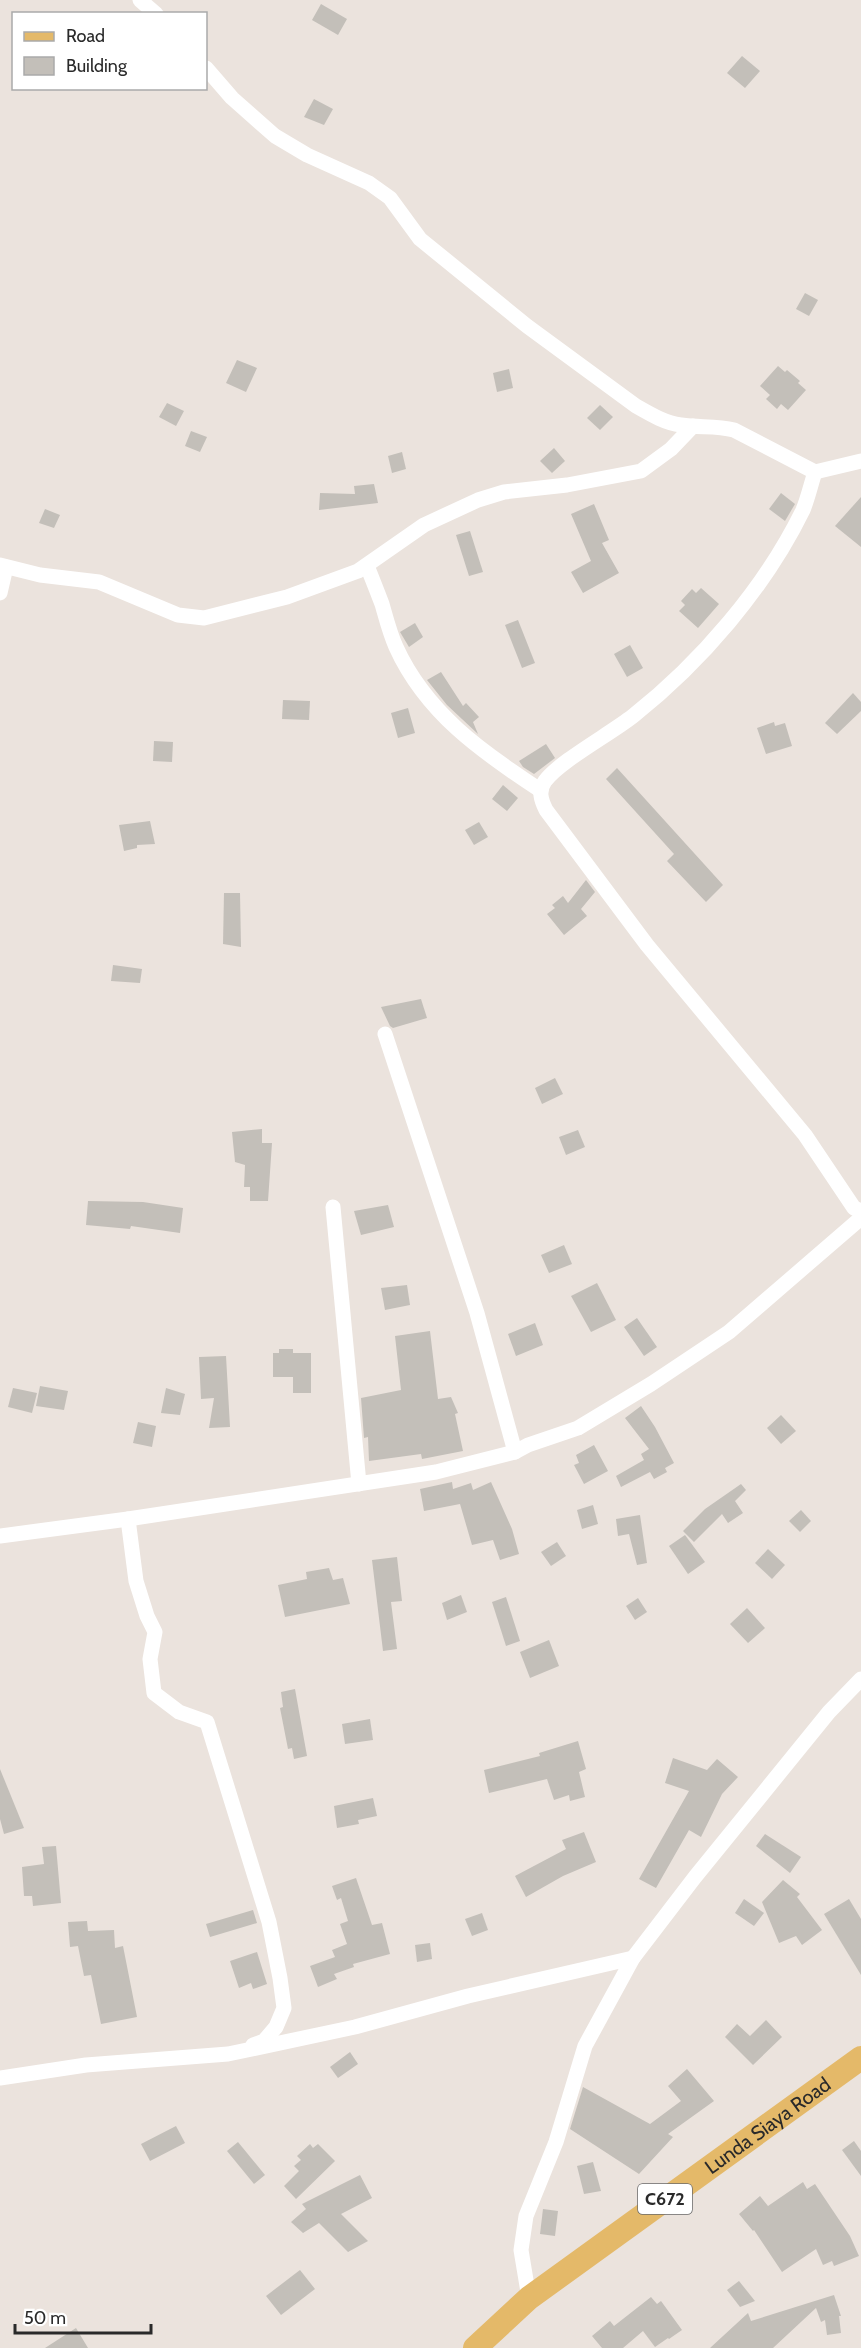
<svg xmlns="http://www.w3.org/2000/svg" width="861" height="2348" viewBox="0 0 861 2348" font-family="Cabin,sans-serif">
  <rect width="100%" height="100%" fill="#ebe3dd"/>
  <!-- building -->
  <g fill="#c3bfb9">
    <polygon points="321,4 347,19 338,35 312,20"/>
    <polygon points="742,56 760,71 745,88 727,73"/>
    <polygon points="314,99 333,109 324,125 304,117"/>
    <polygon points="805,293 818,300 809,316 796,309"/>
    <polygon points="237,360 257,368 246,392 226,383"/>
    <polygon points="778,366 785,372 787,370 800,381 798,383 806,390 788,410 781,404 777,409 766,399 770,395 760,386"/>
    <polygon points="509,369 513,388 497,392 493,373"/>
    <polygon points="167,403 184,411 176,426 159,417"/>
    <polygon points="600,405 613,417 600,430 587,418"/>
    <polygon points="191,431 207,437 200,452 185,446"/>
    <polygon points="554,448 565,461 552,473 540,461"/>
    <polygon points="402,452 406,469 392,473 388,456"/>
    <polygon points="374,484 378,503 319,510 320,493 355,494 354,486"/>
    <polygon points="781,493 795,504 785,521 769,509"/>
    <polygon points="861,497 861,547 835,526"/>
    <polygon points="594,504 609,540 602,543 619,573 583,593 571,572 591,561 571,514"/>
    <polygon points="45,509 60,515 54,528 39,523"/>
    <polygon points="470,531 483,572 469,576 456,535"/>
    <polygon points="701,588 719,604 698,628 679,611 685,605 681,601 692,589 696,593"/>
    <polygon points="518,620 535,663 522,668 505,625"/>
    <polygon points="415,623 423,637 409,647 400,632"/>
    <polygon points="630,645 643,668 627,677 614,654"/>
    <polygon points="441,672 463,706 466,703 479,717 473,722 478,734 447,705 427,680"/>
    <polygon points="853,693 861,702 861,711 837,734 825,723"/>
    <polygon points="283,700 310,701 309,720 282,719"/>
    <polygon points="408,708 415,733 398,738 391,713"/>
    <polygon points="774,722 775,726 785,723 792,746 766,754 757,728"/>
    <polygon points="154,741 173,742 172,762 153,761"/>
    <polygon points="546,744 555,758 534,774 523,767 519,761"/>
    <polygon points="617,768 723,885 706,902 667,861 674,854 606,779"/>
    <polygon points="503,785 518,798 507,811 492,799"/>
    <polygon points="150,821 155,844 137,845 137,848 124,851 119,825"/>
    <polygon points="479,822 488,837 474,845 465,830"/>
    <polygon points="586,880 595,892 581,909 587,916 564,935 547,914 555,908 552,905 563,896 568,903"/>
    <polygon points="224,893 240,893 241,947 223,944"/>
    <polygon points="113,965 142,969 140,983 111,981"/>
    <polygon points="421,999 427,1018 393,1028 390,1026 381,1007"/>
    <polygon points="555,1078 563,1094 542,1104 535,1088"/>
    <polygon points="262,1129 262,1143 272,1143 268,1201 250,1201 250,1187 244,1187 245,1165 235,1162 232,1132"/>
    <polygon points="578,1130 585,1147 566,1155 559,1137"/>
    <polygon points="88,1201 143,1202 183,1208 180,1233 131,1226 130,1229 86,1225"/>
    <polygon points="388,1205 394,1227 361,1235 354,1211"/>
    <polygon points="564,1245 572,1264 549,1273 541,1255"/>
    <polygon points="597,1283 616,1320 591,1332 571,1296"/>
    <polygon points="407,1285 410,1305 385,1310 381,1288"/>
    <polygon points="637,1318 657,1347 644,1356 624,1327"/>
    <polygon points="535,1323 543,1345 516,1356 508,1334"/>
    <polygon points="430,1331 438,1399 451,1397 458,1413 455,1414 463,1451 422,1459 421,1454 369,1461 368,1437 364,1438 361,1398 401,1390 395,1336"/>
    <polygon points="279,1349 293,1349 293,1353 311,1353 311,1393 293,1393 293,1377 273,1377 273,1353 279,1353"/>
    <polygon points="226,1356 230,1427 209,1428 214,1398 201,1399 199,1357"/>
    <polygon points="40,1386 68,1391 64,1410 36,1406"/>
    <polygon points="13,1388 37,1393 32,1413 8,1407"/>
    <polygon points="166,1388 185,1394 180,1415 161,1413"/>
    <polygon points="641,1406 655,1427 674,1463 665,1468 667,1472 654,1479 650,1472 621,1487 616,1476 644,1460 641,1454 649,1449 625,1418"/>
    <polygon points="781,1415 796,1431 781,1444 767,1428"/>
    <polygon points="138,1422 156,1426 152,1447 133,1443"/>
    <polygon points="594,1445 608,1471 584,1484 574,1465 579,1463 576,1455"/>
    <polygon points="452,1482 453,1489 471,1483 473,1490 491,1482 512,1529 519,1554 500,1560 493,1540 472,1545 460,1504 424,1511 420,1489"/>
    <polygon points="741,1484 746,1490 735,1501 743,1513 728,1523 722,1514 694,1542 683,1531 705,1509"/>
    <polygon points="593,1505 598,1524 582,1529 577,1510"/>
    <polygon points="801,1510 811,1521 800,1532 789,1521"/>
    <polygon points="640,1515 647,1563 637,1565 629,1534 618,1536 616,1519"/>
    <polygon points="685,1535 705,1562 688,1574 669,1546"/>
    <polygon points="557,1542 566,1556 551,1566 541,1552"/>
    <polygon points="768,1549 785,1565 772,1579 755,1563"/>
    <polygon points="397,1557 402,1601 391,1602 397,1649 383,1651 372,1560"/>
    <polygon points="329,1568 333,1580 343,1578 350,1604 285,1617 278,1585 307,1579 306,1572"/>
    <polygon points="461,1595 467,1612 447,1620 442,1603"/>
    <polygon points="506,1597 520,1641 506,1646 492,1602"/>
    <polygon points="638,1598 647,1612 635,1620 626,1606"/>
    <polygon points="747,1608 765,1628 748,1643 730,1624"/>
    <polygon points="549,1640 559,1666 530,1678 520,1652"/>
    <polygon points="295,1689 307,1756 294,1759 292,1748 288,1749 280,1708 283,1707 281,1692"/>
    <polygon points="370,1719 373,1740 345,1744 342,1724"/>
    <polygon points="578,1741 586,1769 579,1772 585,1797 570,1801 569,1795 554,1800 547,1779 489,1793 484,1770 540,1756 539,1753"/>
    <polygon points="673,1758 707,1770 717,1759 738,1777 722,1794 701,1837 689,1830 656,1888 639,1879 689,1791 665,1783"/>
    <polygon points="0,1769 24,1828 4,1834 0,1819"/>
    <polygon points="373,1798 377,1816 358,1820 359,1824 337,1828 334,1806"/>
    <polygon points="584,1832 596,1862 563,1876 526,1897 515,1876 566,1849 562,1840"/>
    <polygon points="765,1834 801,1857 790,1873 756,1846"/>
    <polygon points="56,1846 61,1903 33,1906 32,1896 24,1896 22,1867 44,1864 42,1847"/>
    <polygon points="356,1878 372,1925 382,1923 390,1954 353,1964 354,1967 334,1974 337,1979 318,1987 310,1966 335,1957 332,1950 347,1944 340,1924 348,1921 341,1898 337,1900 332,1886"/>
    <polygon points="783,1880 800,1894 797,1897 822,1930 802,1945 796,1936 779,1943 762,1902"/>
    <polygon points="744,1899 764,1913 754,1926 735,1913"/>
    <polygon points="849,1899 861,1919 861,1975 824,1914"/>
    <polygon points="253,1910 257,1923 210,1937 206,1924"/>
    <polygon points="482,1913 488,1930 472,1936 465,1919"/>
    <polygon points="87,1921 88,1931 114,1930 115,1948 123,1946 137,2017 101,2024 91,1975 84,1976 78,1946 70,1947 68,1922"/>
    <polygon points="430,1943 432,1959 417,1962 415,1945"/>
    <polygon points="257,1952 267,1984 253,1989 251,1983 239,1988 230,1961"/>
    <polygon points="766,2020 782,2037 753,2065 725,2037 737,2024 750,2036"/>
    <polygon points="350,2052 358,2064 338,2078 330,2067"/>
    <polygon points="687,2069 714,2101 668,2134 673,2137 639,2174 570,2129 583,2087 650,2124 681,2101 668,2086"/>
    <polygon points="176,2126 185,2143 150,2161 141,2144"/>
    <polygon points="854,2141 861,2151 861,2176 842,2150"/>
    <polygon points="238,2142 265,2175 254,2184 227,2151"/>
    <polygon points="310,2144 313,2148 318,2144 335,2161 296,2199 284,2186 299,2171 294,2166 301,2160 297,2156"/>
    <polygon points="593,2162 601,2191 584,2194 577,2166"/>
    <polygon points="360,2175 372,2198 341,2214 368,2241 348,2252 319,2223 303,2233 291,2222 306,2209 302,2204"/>
    <polygon points="803,2182 807,2189 815,2184 850,2236 859,2256 834,2266 832,2261 823,2265 816,2249 782,2272 754,2230 753,2231 739,2214 760,2196 768,2206"/>
    <polygon points="543,2209 558,2211 555,2236 540,2234"/>
    <polygon points="300,2270 315,2289 281,2315 266,2296"/>
    <polygon points="739,2281 755,2301 740,2307 727,2290"/>
    <polygon points="834,2295 841,2316 839,2316 841,2333 827,2335 825,2320 821,2322 816,2308 773,2348 710,2348 748,2313 751,2321"/>
    <polygon points="651,2297 657,2304 661,2301 682,2330 669,2339 668,2338 655,2347 643,2331 623,2348 602,2348 592,2336 610,2321 614,2326"/>
    <polygon points="76,2328 88,2348 45,2348"/>
  </g>
  <g fill="none" stroke-linecap="round" stroke-linejoin="round">
    <!-- street -->
    <g stroke="#fff" stroke-width="15">
      <polyline points="140,0 156,14"/>
      <path d="M206 68 232 98 275 136 307 155 369 183 390 198 420 239 527 326 636 406C650 414 665 423 681 425 699 428 716 425 734 430L815 472 861 461"/>
      <path d="M815 472C811 484 808 498 803 510 765 588 700 663 633 716 610 734 560 761 545 781 538 791 541 800 546 810L647 945 805 1135 854 1208 861 1211"/>
      <polyline points="0,565 40,575 99,582 178,615 204,618 287,597 358,571 424,525 478,500 504,492 567,485 641,471 671,449 693,426"/>
      <path d="M367 566C372 578 377 591 382 604 386 618 390 634 396 647 426 713 482 752 540 790"/>
      <polyline points="0,593 6,567"/>
      <polyline points="385,1034 477,1313 515,1452"/>
      <polyline points="333,1207 359,1484"/>
      <polyline points="128,1519 136,1581 147,1616 155,1632 150,1659 154,1693 179,1712 207,1722 269,1922 280,1978 284,2008 276,2027 264,2041 253,2045"/>
      <polyline points="0,1536 128,1519 436,1472 515,1452 528,1445 578,1428 651,1384 729,1332 861,1218"/>
      <polyline points="0,2078 86,2065 228,2054 355,2027 468,1996 633,1958"/>
      <polyline points="529,2298 521,2250 526,2216 556,2142 585,2046 633,1958 695,1877 829,1712 861,1679"/>
    </g>
    <!-- primary -->
    <path stroke="#e4b969" stroke-width="24" id="s1" d="M475 2348 529 2298 861 2058"/>
  </g>
  <g text-anchor="middle" stroke-width="4.5" stroke-linejoin="round" paint-order="stroke">
    <!-- shield labels -->
    <rect fill="#fff" stroke="#6a6a6a" stroke-width="1.5" x="638" y="2184" width="54" height="30" rx="4.5"/>
    <g font-size="18" font-weight="bold" fill="#2a2a2a">
      <text x="665" y="2205">C672</text>
    </g>
    <!-- street labels -->
    <g font-size="20" fill="#2a2a2a" stroke="#fff">
      <text dy="7" stroke="none"><textPath href="#s1" startOffset="368">Lunda Siaya Road</textPath></text>
    </g>
  </g>
  <!-- legend -->
  <rect x="12" y="12" width="195" height="78" fill="#ffffff" stroke="#aaaaaa" stroke-width="1.5"/>
  <rect x="24" y="32" width="30" height="9" fill="#e4b969" stroke="#aaaaaa" stroke-width="1.5"/>
  <text x="66" y="42" font-size="18" fill="#2a2a2a">Road</text>
  <rect x="24" y="57" width="30" height="18" fill="#c3bfb9" stroke="#aaaaaa" stroke-width="1.5"/>
  <text x="66" y="72" font-size="18" fill="#2a2a2a">Building</text>
  <!-- scale -->
  <path d="M15 2324v9h136v-9" fill="none" stroke="#2a2a2a" stroke-width="3"/>
  <text x="24" y="2324" font-size="18" fill="#2a2a2a" stroke="#ffffff" stroke-width="4.5" paint-order="stroke">50 m</text>
</svg>
